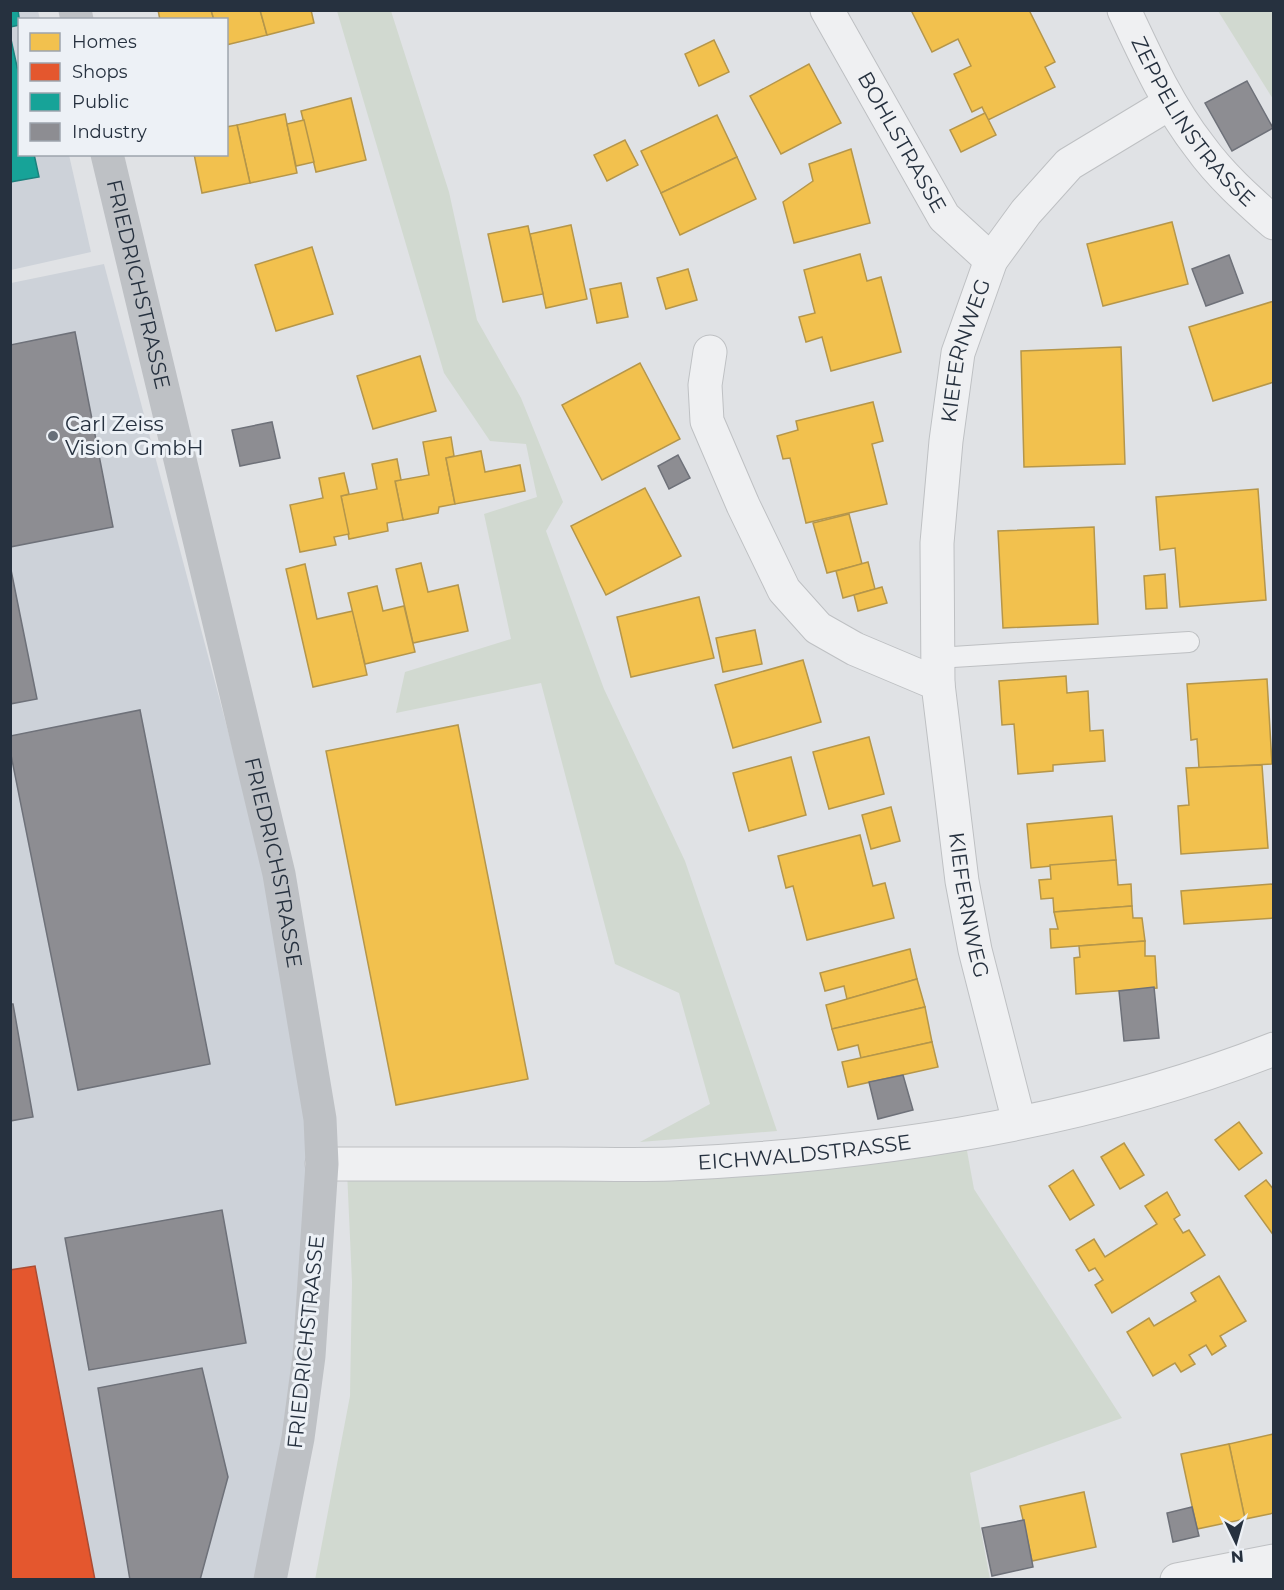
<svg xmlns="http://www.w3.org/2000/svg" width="1284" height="1590" viewBox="0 0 1284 1590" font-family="Montserrat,sans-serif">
  <rect width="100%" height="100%" fill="#e0e2e5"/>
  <!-- built -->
  <g fill="#cdd2d9">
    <polygon points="10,11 38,11 40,19 20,20 20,154 69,155 91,252 11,270"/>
    <polygon points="104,264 304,1017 320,1119 270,1579 11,1580 11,283"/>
  </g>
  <!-- green -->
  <g fill="#d1d9d0">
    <polygon points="337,11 391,11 449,192 477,320 521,398 563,502 546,531 604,689 685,861 777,1131 640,1142 710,1104 679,993 615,964 541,683 396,713 405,672 511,639 484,514 537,497 526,444 490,441 444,373"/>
    <polygon points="1218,11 1273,11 1273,99"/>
    <polygon points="965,1140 974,1189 1122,1418 970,1473 990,1579 315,1580 350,1396 352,1282 347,1171"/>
  </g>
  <!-- homes -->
  <g fill="#f2c14e" stroke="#b5964a" stroke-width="1.5">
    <polygon points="158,10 211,10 214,20 160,20"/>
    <polygon points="211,10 260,10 267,35 226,45 226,20 214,20"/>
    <polygon points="260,10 311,10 314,23 267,35"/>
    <polygon points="911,10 1029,10 1055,62 1045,67 1055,87 988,120 982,107 972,112 954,74 971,66 958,39 932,52"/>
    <polygon points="714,40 729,72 699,86 685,54"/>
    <polygon points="809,64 841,123 781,154 750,96"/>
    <polygon points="351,98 366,160 316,172 301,111"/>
    <polygon points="985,113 996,135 961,152 950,130"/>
    <polygon points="285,114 297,173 250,183 237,125"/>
    <polygon points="717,115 737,157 661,193 641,151"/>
    <polygon points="304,120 314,162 296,166 287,124"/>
    <polygon points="237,125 250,183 202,193 194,154 226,154 226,127"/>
    <polygon points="625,140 638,165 607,181 594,155"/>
    <polygon points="851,149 870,223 794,243 783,202 813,181 809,164"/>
    <polygon points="737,157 756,199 680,235 661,193"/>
    <polygon points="1172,222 1188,284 1103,306 1087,244"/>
    <polygon points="571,225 587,299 546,308 530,234"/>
    <polygon points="528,226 543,294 503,302 488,234"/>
    <polygon points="312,247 333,314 276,331 255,265"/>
    <polygon points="860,254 867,281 881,277 901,352 831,371 822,337 806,342 799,317 815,313 804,270"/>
    <polygon points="688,269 697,300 666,309 657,278"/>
    <polygon points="621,283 628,317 597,323 590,289"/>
    <polygon points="1274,301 1274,382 1213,401 1189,327"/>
    <polygon points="1121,347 1125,464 1024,467 1021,351"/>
    <polygon points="420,356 436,411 373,429 357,376"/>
    <polygon points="640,363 680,439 602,480 562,405"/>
    <polygon points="873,402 883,441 872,444 887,504 806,523 790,458 783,459 777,436 798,430 796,421"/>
    <polygon points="451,437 454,456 446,458 455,504 439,507 438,513 403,520 395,481 429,475 423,442"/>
    <polygon points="481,451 485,472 520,465 525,491 455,504 446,458"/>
    <polygon points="397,459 401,480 395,481 403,520 387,523 388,531 349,539 341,496 377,489 372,464"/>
    <polygon points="344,473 349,494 341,496 349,534 334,537 336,545 300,552 290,505 323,498 319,478"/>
    <polygon points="645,488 681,556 606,595 571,526"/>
    <polygon points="1258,489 1266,600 1180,607 1175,548 1160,550 1156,497"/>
    <polygon points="849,514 862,564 827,573 813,523"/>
    <polygon points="1094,527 1098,624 1003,628 998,531"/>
    <polygon points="868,562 875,589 843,598 836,571"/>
    <polygon points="421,563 428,592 458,585 468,631 413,643 396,569"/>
    <polygon points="305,564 317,619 353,611 367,675 313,687 286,569"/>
    <polygon points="1165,574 1167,608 1146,609 1144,576"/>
    <polygon points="377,586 383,611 404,606 415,652 365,664 348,593"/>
    <polygon points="882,587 887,603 858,611 854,595"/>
    <polygon points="699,597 714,658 631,677 617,617"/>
    <polygon points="755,630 762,664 723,672 716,638"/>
    <polygon points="803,660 821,722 733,748 715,685"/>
    <polygon points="1066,676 1067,693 1088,691 1090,731 1103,730 1105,761 1053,765 1053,771 1018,774 1014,724 1002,725 999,681"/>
    <polygon points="1267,679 1272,764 1199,768 1197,739 1191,740 1187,684"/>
    <polygon points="458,725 528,1079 396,1105 326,751"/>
    <polygon points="869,737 884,794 829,809 813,752"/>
    <polygon points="791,757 806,815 749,831 733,773"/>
    <polygon points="1262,765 1268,848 1181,854 1178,806 1189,805 1186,768"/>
    <polygon points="891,807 900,841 871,849 862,815"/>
    <polygon points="1112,816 1116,860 1031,868 1027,824"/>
    <polygon points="860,835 873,886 885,883 894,918 807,940 793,886 786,888 778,856"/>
    <polygon points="1116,860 1118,885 1131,884 1132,906 1054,912 1053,898 1041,899 1039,880 1051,879 1050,865"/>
    <polygon points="1273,884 1274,918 1184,924 1181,891"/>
    <polygon points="1132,906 1133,918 1142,918 1145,941 1051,948 1050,929 1058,929 1054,912"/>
    <polygon points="1145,941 1145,956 1155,956 1157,988 1076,994 1074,958 1080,957 1079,946"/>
    <polygon points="910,949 917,979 847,999 844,986 825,991 820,973"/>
    <polygon points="917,979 925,1007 832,1029 826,1005"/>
    <polygon points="925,1007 932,1042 861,1058 858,1045 838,1050 832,1029"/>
    <polygon points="932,1042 938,1067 848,1087 842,1062"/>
    <polygon points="1239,1122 1262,1153 1239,1170 1215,1140"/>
    <polygon points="1124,1143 1144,1175 1120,1189 1101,1157"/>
    <polygon points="1073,1170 1094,1205 1070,1220 1049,1186"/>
    <polygon points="1266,1180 1274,1190 1274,1236 1245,1196"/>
    <polygon points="1167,1192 1180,1215 1174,1219 1183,1233 1189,1230 1205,1255 1112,1313 1095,1285 1103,1280 1095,1268 1089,1271 1076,1250 1094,1239 1105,1257 1157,1224 1145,1206"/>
    <polygon points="1219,1276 1246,1321 1220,1336 1226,1346 1212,1355 1206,1345 1189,1355 1195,1364 1181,1372 1175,1363 1153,1376 1127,1332 1149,1318 1154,1326 1196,1301 1191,1293"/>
    <polygon points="1273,1434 1274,1513 1245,1519 1229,1444"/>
    <polygon points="1229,1444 1245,1519 1197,1529 1181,1454"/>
    <polygon points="1084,1492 1096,1547 1032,1561 1020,1506"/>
  </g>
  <!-- shops -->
  <polygon fill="#e4572e" stroke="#ab4c33" stroke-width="1.5" points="35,1266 95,1580 10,1580 10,1270"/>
  <!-- public -->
  <g fill="#17a398" stroke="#1c817d" stroke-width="1.5">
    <polygon points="10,10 18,10 20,25 10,27"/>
    <polygon points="10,35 20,80 20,154 34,154 39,177 10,182"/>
  </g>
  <!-- industry -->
  <g fill="#8d8d92" stroke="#6e7179" stroke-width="1.5">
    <polygon points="1247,81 1273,128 1232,151 1205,103"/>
    <polygon points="1229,255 1243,293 1206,306 1192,269"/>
    <polygon points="75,332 113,527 10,547 10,345"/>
    <polygon points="272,422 280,458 240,466 232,430"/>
    <polygon points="678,455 690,478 669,489 658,466"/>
    <polygon points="10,565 37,699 10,704"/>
    <polygon points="140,710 210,1064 78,1090 10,750 10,736"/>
    <polygon points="1154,987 1159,1038 1124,1041 1119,991"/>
    <polygon points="10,1004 13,1004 33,1117 10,1121"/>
    <polygon points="903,1075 913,1110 878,1119 869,1082"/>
    <polygon points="222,1210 246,1343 89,1370 65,1238"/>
    <polygon points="202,1368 228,1477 200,1580 130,1580 98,1388"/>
    <polygon points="1192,1507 1199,1536 1173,1542 1167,1513"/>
    <polygon points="1024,1520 1033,1567 992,1576 982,1528"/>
  </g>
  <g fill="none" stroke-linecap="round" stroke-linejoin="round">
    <defs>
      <polyline id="service" points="937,658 1189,642"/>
      <g id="minor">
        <path id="s1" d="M827 10 944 217 991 260"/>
        <path id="s2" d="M1124 10C1146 57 1168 106 1200 147 1221 176 1247 199 1274 223"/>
        <path id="s3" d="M710 352 705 385 707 421 743 505 784 590 818 628 855 649 938 684 962 881 975 950 1019 1122"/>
        <path id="s4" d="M938 684 937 543 946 441 958 353 991 260 1026 212 1069 164 1170 103"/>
        <path id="s5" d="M322 1164C401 1164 481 1164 560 1164 597 1164 634 1165 671 1164 873 1155 1086 1123 1274 1049"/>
        <polyline points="1177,1580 1274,1561"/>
      </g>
    </defs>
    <!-- service casing -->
    <use href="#service" stroke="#bec0c3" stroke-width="22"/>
    <!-- minor casing -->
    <use href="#minor" stroke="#bec0c3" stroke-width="35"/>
    <!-- service -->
    <use href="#service" stroke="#eff0f2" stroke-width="20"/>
    <!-- minor -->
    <use href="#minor" stroke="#eff0f2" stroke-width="33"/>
    <!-- secondary -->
    <g stroke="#bec1c5" stroke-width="33">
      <polyline points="75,10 77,20"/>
      <path id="s6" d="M107 154 279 874 320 1119 322 1164 309 1356 298 1438 270 1580"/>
    </g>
  </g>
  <!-- markers -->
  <circle fill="#676f79" stroke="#edf1f6" stroke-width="2" cx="53" cy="436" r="6"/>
  <g text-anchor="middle" stroke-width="6" stroke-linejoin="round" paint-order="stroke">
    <!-- street labels -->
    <g font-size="21" fill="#26313f" stroke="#edf1f6">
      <text dy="7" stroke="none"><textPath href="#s2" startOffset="132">ZEPPELINSTRASSE</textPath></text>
      <text dy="7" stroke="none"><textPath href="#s1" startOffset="152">BOHLSTRASSE</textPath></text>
      <text dy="7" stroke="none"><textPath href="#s6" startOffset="134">FRIEDRICHSTRASSE</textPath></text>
      <text dy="7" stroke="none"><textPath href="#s4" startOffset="336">KIEFERNWEG</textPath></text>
      <text dy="7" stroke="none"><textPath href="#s6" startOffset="728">FRIEDRICHSTRASSE</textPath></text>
      <text dy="7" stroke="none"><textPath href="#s3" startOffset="662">KIEFERNWEG</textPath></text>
      <text dy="7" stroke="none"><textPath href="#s5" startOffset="483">EICHWALDSTRASSE</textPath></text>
      <text transform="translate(306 1342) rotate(-84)" y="7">FRIEDRICHSTRASSE</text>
    </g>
    <!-- poi labels -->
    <g font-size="21" fill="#26313f" stroke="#edf1f6" text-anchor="start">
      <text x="65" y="431">Carl Zeiss<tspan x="65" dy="24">Vision GmbH</tspan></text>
    </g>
  </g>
  <!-- border -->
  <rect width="1284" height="1590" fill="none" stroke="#26313f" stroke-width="24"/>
  <!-- legend -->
  <rect x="18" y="18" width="210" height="138" fill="#edf1f6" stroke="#9da4ad" stroke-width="1.5"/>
  <rect x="30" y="33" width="30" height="18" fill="#f2c14e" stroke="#9da4ad" stroke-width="1.5"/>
  <text x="72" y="48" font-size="18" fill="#26313f">Homes</text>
  <rect x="30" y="63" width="30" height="18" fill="#e4572e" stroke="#9da4ad" stroke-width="1.5"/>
  <text x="72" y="78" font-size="18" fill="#26313f">Shops</text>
  <rect x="30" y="93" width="30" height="18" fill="#17a398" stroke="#9da4ad" stroke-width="1.5"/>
  <text x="72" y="108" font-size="18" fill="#26313f">Public</text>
  <rect x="30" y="123" width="30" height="18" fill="#8d8d92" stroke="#9da4ad" stroke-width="1.5"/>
  <text x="72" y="138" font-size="18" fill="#26313f">Industry</text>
  <!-- north arrow -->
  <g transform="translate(1236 1542) rotate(175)" stroke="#edf1f6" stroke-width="4.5" paint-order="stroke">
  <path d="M0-4.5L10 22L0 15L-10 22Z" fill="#26313f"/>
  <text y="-9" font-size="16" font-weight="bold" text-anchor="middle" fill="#26313f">N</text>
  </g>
</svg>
